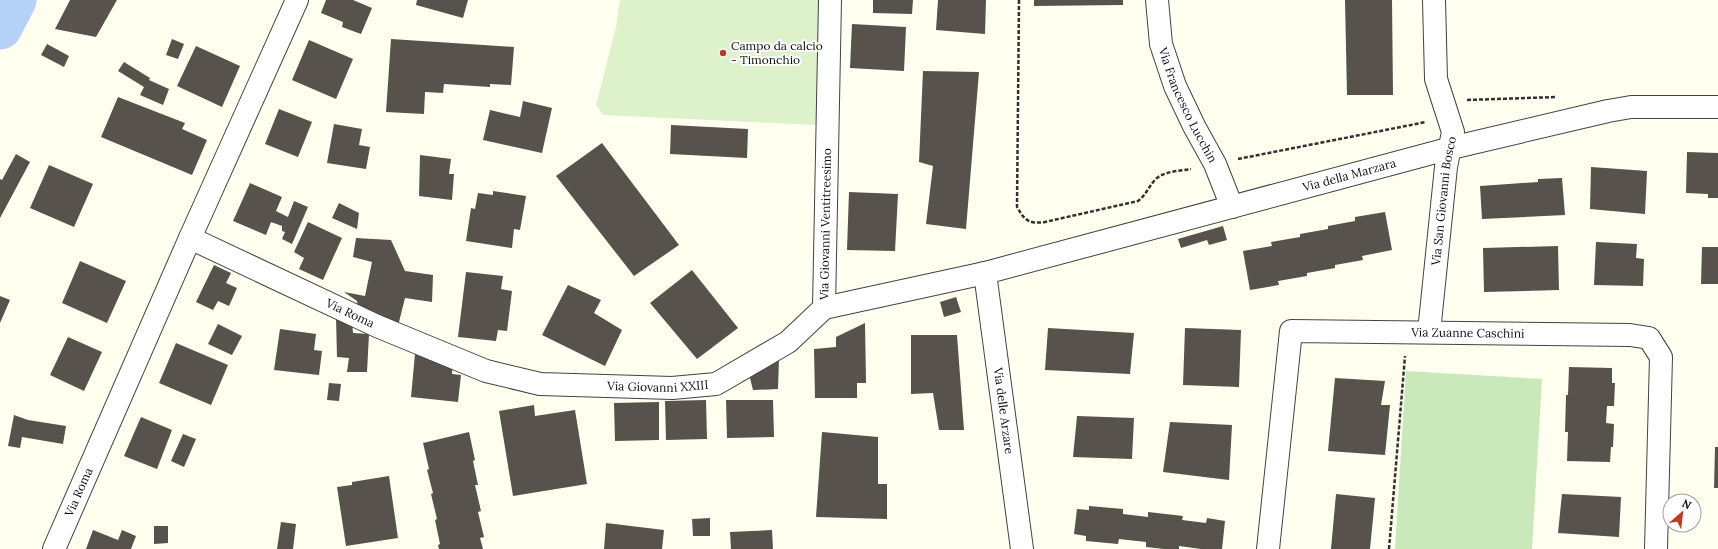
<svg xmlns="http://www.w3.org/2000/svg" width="1718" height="549" viewBox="0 0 1718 549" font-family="Lora,serif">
  <rect width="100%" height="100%" fill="#fffff0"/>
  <!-- green -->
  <polygon fill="#cae9ba" points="1406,371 1542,379 1532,549 1395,549"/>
  <!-- pitch -->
  <polygon fill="#ddf1cb" points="620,0 819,0 816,125 603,115 596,105 616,27"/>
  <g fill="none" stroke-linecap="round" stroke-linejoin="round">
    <!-- river -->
    <polyline stroke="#b5d2f6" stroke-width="45" points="0,27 14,0"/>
  </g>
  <!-- building -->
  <g fill="#57524b">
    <polygon points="70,0 117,0 96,37 55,29"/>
    <polygon points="326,0 353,0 372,8 361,34 342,27 343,22 321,13"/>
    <polygon points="417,0 468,0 463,18 416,5"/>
    <polygon points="873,0 913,0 912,14 873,13"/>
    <polygon points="938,0 986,0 985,34 936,30"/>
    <polygon points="1034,0 1123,0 1123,5 1034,6"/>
    <polygon points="1345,0 1392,0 1393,95 1347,95"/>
    <polygon points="852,24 906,27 904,71 850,68"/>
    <polygon points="172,39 184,44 178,59 166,55"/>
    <polygon points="391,39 514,47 511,85 490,84 490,87 444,84 443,93 425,92 424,114 386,112"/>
    <polygon points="309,40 353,59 336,99 292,80"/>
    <polygon points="47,44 69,56 64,67 41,55"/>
    <polygon points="196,46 240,66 222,107 177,86"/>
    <polygon points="124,62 150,78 149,80 169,89 163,105 140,95 144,87 118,71"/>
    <polygon points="923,71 979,72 966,229 926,224 933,166 919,162"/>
    <polygon points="118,97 185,123 182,129 207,140 192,175 101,137"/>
    <polygon points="523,101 552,108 542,153 483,140 490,110 520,117"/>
    <polygon points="279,109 312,122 298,157 265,144"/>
    <polygon points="334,124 362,129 359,145 370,147 366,169 327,163"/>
    <polygon points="671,125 748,129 747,158 670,154"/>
    <polygon points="602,143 679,245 634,276 556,176"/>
    <polygon points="1687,152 1718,153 1718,198 1708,198 1708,194 1686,193"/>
    <polygon points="16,154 30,162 0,218 0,179 2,180"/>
    <polygon points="420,155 451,159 449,174 454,174 452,200 419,196"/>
    <polygon points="49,165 93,184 74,227 30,208"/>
    <polygon points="1591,167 1647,171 1645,214 1590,209"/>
    <polygon points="1562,178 1565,215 1482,219 1480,186 1538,182 1538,179"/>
    <polygon points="250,183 282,197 276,211 288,217 294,201 308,207 292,244 282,239 285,232 282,231 282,226 271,222 266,235 233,221"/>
    <polygon points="493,191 526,196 520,230 514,229 512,248 466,241 471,208 475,209 478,193 493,195"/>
    <polygon points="849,192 898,194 895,251 847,250"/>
    <polygon points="339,203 359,213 357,229 332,218"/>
    <polygon points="1385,212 1392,250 1362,256 1363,260 1335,265 1335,268 1307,273 1307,276 1278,281 1279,285 1250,290 1243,251 1272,246 1271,242 1300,237 1300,234 1328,229 1328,226 1355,221 1355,217"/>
    <polygon points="308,222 342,238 323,280 299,269 304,258 294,252"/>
    <polygon points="1223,226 1227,240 1209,245 1207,240 1181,248 1178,239"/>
    <polygon points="356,238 391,240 405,271 433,275 432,302 405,298 398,326 358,309 357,301 344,292 365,296 372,262 353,257"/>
    <polygon points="1596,242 1637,244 1636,258 1644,259 1643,286 1594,285"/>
    <polygon points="1558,246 1559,290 1484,292 1483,248"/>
    <polygon points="1702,247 1718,247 1718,284 1701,284"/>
    <polygon points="80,261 126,281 107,323 62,303"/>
    <polygon points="214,265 231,273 226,283 237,288 229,306 218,301 213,310 196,302"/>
    <polygon points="692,270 738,328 697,359 650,303"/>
    <polygon points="466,272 503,276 501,289 512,291 507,331 498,330 496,341 458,337"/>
    <polygon points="568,285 601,300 594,313 622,330 605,366 542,335"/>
    <polygon points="0,296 10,300 0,323"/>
    <polygon points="956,297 961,312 944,317 940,302"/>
    <polygon points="336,318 352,322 353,333 369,334 367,372 347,372 349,358 337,357"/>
    <polygon points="865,323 866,383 857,383 857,398 815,398 814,349 836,347 836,337"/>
    <polygon points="218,324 242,336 232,355 208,344"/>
    <polygon points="1048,328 1134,333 1130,374 1045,370"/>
    <polygon points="1185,328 1241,330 1239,387 1183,385"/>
    <polygon points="280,329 316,334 314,350 322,351 319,375 274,370"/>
    <polygon points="911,335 957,335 964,430 939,430 933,393 911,394"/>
    <polygon points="68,337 102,352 84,391 50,375"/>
    <polygon points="176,343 228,365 211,405 159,383"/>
    <polygon points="415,354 438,357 453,363 452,374 461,375 458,402 411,397"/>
    <polygon points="779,357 778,389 753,390 749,374"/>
    <polygon points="1569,367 1612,368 1612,383 1615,383 1614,406 1607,406 1606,423 1614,424 1613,447 1611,447 1610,462 1567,461 1568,432 1565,432 1566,395 1568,395"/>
    <polygon points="1335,378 1385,381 1381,405 1390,405 1385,455 1328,451"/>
    <polygon points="329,383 341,384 339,401 327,400"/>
    <polygon points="706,400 707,439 666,440 665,401"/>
    <polygon points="726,400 773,400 774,437 727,438"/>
    <polygon points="659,402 659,440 615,441 614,403"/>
    <polygon points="534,405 535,416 575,410 587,484 513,496 499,411"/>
    <polygon points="14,415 28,420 66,426 63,444 22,437 20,448 8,446"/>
    <polygon points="1077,416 1134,418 1132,459 1073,457"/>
    <polygon points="141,417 172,430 157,469 124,456"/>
    <polygon points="1170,422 1232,425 1229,480 1163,472"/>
    <polygon points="469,432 475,460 473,461 478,485 475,485 481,511 478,512 484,537 480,538 483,549 439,549 438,545 440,544 435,520 437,519 431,494 433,493 427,470 429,469 423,443"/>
    <polygon points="822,432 878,437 878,484 887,484 887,519 816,517"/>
    <polygon points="183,434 196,439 184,467 171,461"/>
    <polygon points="1715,447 1718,447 1718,488 1714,488"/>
    <polygon points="389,476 398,538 346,546 337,487 352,485 352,482"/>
    <polygon points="1336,494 1375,498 1370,549 1331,549"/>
    <polygon points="1562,494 1621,497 1619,537 1558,533"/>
    <polygon points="1089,506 1123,509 1123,514 1148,517 1148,512 1183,516 1182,520 1206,523 1207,518 1225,521 1222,549 1201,549 1179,546 1179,549 1164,549 1146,547 1146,542 1119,539 1118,544 1086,541 1086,536 1074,534 1077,509 1089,510"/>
    <polygon points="710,518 710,536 693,536 692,519"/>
    <polygon points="281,522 296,524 293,549 277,549"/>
    <polygon points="606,523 664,530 662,549 604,549"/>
    <polygon points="154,526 168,526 168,543 154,544"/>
    <polygon points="93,530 118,540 122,530 136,536 131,549 86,549"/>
    <polygon points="772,530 773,549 731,549 730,532"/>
  </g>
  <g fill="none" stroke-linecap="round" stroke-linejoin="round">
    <defs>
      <g id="minor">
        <path id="s1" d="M1157 0 1161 44 1175 86 1194 126 1215 164 1232 207"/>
        <path id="s2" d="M190 238 377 326 486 371 540 384 672 388 716 384 788 342 824 308"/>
        <path id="s3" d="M985 273 1022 549"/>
        <path id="s4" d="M824 308 985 273 1451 148 1608 111 1631 107H1718"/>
        <path id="s5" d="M824 308 830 0"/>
        <path id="s6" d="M1429 332 1446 167 1453 132 1436 79 1434 0"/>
        <path id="s7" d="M54 549 190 238 297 0"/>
        <path id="s8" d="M1268 549 1291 331 1630 335 1649 338 1661 357 1656 549"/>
      </g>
    </defs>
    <!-- minor casing -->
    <use href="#minor" stroke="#424242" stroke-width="24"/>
    <!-- path -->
    <g stroke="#313131" stroke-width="2.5" stroke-dasharray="4 2" stroke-linecap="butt">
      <path d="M1019 0 1017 207C1025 221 1029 224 1045 222L1138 201C1146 195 1148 188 1154 181 1162 171 1179 171 1191 169"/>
      <polyline points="1467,100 1557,97"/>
      <polyline points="1238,159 1426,122"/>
      <polyline points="1389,549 1405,356"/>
    </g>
    <!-- minor -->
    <use href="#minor" stroke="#fff" stroke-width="22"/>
  </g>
  <!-- markers -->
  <circle fill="#be3a27" stroke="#fff" stroke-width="1.5" cx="723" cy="53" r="4"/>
  <g text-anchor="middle" stroke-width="4" stroke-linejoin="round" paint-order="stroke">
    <!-- poi labels -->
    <g font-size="12" fill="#0f0f0f" stroke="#fff" text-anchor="start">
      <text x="731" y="50">Campo da calcio<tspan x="731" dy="14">- Timonchio</tspan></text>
    </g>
    <!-- street labels -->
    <g font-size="12" fill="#0f0f0f" stroke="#fff">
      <text dy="4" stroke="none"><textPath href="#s1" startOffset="111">Via Francesco Lucchin</textPath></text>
      <text dy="4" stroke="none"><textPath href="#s4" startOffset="542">Via della Marzara</textPath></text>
      <text dy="4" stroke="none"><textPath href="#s6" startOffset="132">Via San Giovanni Bosco</textPath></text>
      <text dy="4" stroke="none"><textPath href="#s5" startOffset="84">Via Giovanni Ventitreesimo</textPath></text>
      <text dy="4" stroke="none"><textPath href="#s2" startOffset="177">Via Roma</textPath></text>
      <text dy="4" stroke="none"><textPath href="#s8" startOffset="396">Via Zuanne Caschini</textPath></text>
      <text dy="4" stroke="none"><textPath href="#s2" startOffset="498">Via Giovanni XXIII</textPath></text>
      <text dy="4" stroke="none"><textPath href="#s3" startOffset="139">Via delle Arzare</textPath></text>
      <text dy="4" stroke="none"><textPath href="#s7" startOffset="62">Via Roma</textPath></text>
    </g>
  </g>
  <!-- north arrow -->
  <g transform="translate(1682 513) rotate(28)"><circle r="19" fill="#ffffff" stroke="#9f9f9f"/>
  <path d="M0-3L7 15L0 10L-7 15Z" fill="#be3a27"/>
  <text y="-6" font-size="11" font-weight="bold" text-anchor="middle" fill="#0f0f0f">N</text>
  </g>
</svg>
